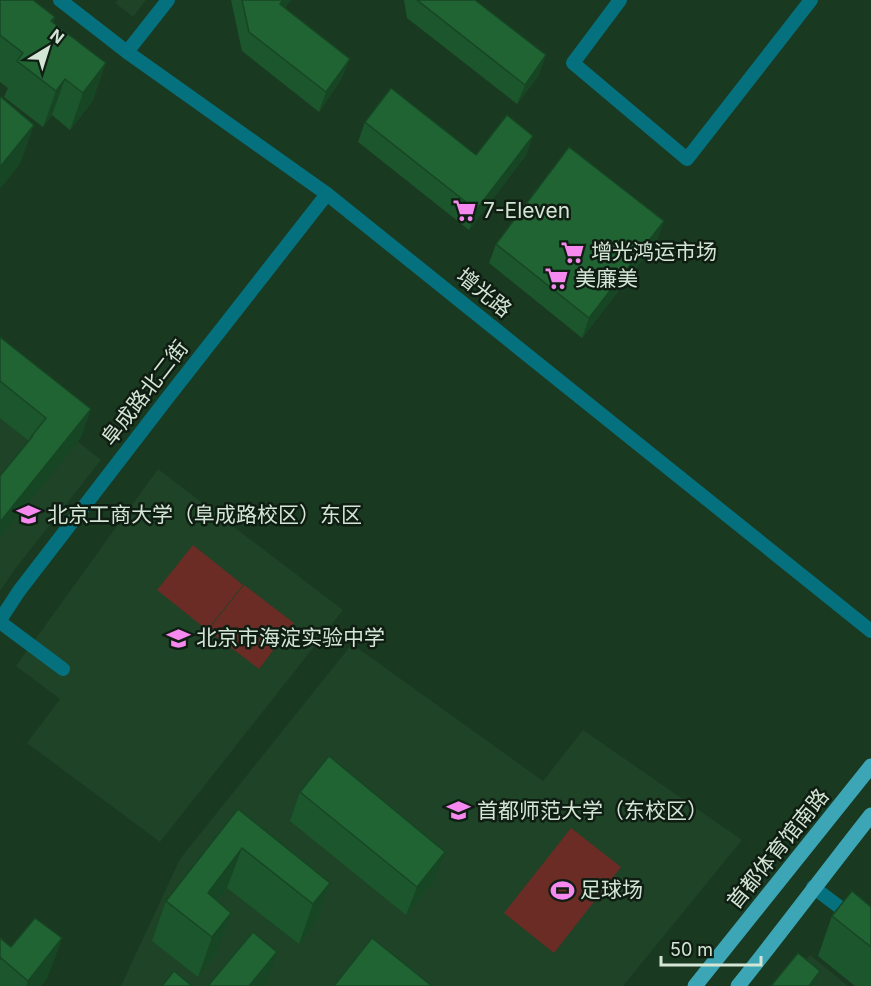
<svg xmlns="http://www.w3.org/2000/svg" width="871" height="986" viewBox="0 0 871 986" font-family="Inter,'Noto Sans SC',sans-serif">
  <rect width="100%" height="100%" fill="#1a3921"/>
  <!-- built -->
  <g fill="#1e4327">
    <polygon points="118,0 146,0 133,17 115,3"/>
    <polygon points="0,380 101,460 15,569 0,591"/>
    <polygon points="158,469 343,610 160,842 27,743 60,699 16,666"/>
    <polygon points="352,644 543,781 583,730 742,840 623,986 121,986 180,859"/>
    <polygon points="810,955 848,986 785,986"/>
  </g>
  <!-- green -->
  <g fill="#6a2c24">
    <polygon points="193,545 243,585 207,630 157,590"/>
    <polygon points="244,585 294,623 259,669 208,630"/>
    <polygon points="571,828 621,867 554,953 504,913"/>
  </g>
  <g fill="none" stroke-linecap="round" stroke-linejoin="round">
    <!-- minor -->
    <g stroke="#05717e" stroke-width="14">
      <polyline points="60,0 127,52 327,194 871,631"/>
      <polyline points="620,0 573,63 687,159 811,0"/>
      <polyline points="127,52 168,0"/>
      <polyline points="0,620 19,591 169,396 327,194"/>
      <polyline points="0,622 63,669"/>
      <polyline points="813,887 871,931"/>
    </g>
    <!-- major -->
    <g stroke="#3da6b6" stroke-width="15">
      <polyline points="695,986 871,766"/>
      <path d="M738 986C783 930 826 872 871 815"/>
    </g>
  </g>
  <!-- wall -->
  <g fill="#1c562c">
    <polygon points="0,0 55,17 53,22 93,100 70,130 52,115 43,127 4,97 8,88 0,82"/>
    <polygon points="231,0 291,0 285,7 342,78 319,112 242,51"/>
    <polygon points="404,0 475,0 539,75 517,104 407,18"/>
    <polygon points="365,122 476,155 533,136 526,155 469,230 358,142"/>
    <polygon points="657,241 582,338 489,263 496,244"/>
    <polygon points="0,337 81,438 29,441 0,418"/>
    <polygon points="300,792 434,881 406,915 290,821"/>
    <polygon points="238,809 330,883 316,923 299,944 227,888 217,901 217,953 198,977 152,941 166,901"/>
    <polygon points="871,907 871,986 855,986 818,956 832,916"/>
    <polygon points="0,938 11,947 62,938 47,978 41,986 0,986"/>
  </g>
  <!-- shaded-wall -->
  <g fill="#174624">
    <polygon points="283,0 291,0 273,23 280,4"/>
    <polygon points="546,55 539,75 517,104 525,85"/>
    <polygon points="350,59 342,78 319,112 326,92"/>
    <polygon points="106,63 93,100 70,130 83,93"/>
    <polygon points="65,79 52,115 43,127 56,91"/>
    <polygon points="34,125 20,164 0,189 0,167"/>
    <polygon points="533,136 526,155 469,230 476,210"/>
    <polygon points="664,221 657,241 582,338 589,318"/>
    <polygon points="91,409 81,438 0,538 0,522"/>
    <polygon points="242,848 227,888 198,926 208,893"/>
    <polygon points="445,852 434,881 406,915 417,887"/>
    <polygon points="330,883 316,923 299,944 313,904"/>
    <polygon points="231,913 217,953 198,977 212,937"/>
    <polygon points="62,938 47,978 41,986 26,986 28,981"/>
    <polygon points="277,952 265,986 249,986"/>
    <polygon points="820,971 814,986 809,986"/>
  </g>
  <!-- building -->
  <g fill="#216433" stroke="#174624" stroke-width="1.5">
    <polygon points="0,0 33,0 55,17 51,21 106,63 83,93 65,79 56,91 17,61 23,53 0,35"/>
    <polygon points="242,0 283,0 280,4 350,59 326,92 249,32"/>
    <polygon points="417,0 475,0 546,55 525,85"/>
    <polygon points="391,88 476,155 507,115 533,136 476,210 365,122"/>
    <polygon points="1,97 34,125 0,167 0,98"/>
    <polygon points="569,147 664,221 589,318 496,244"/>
    <polygon points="0,337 91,409 0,522 0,476 32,437 31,437 46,418 0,381"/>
    <polygon points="329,756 445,852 417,887 300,792"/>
    <polygon points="238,809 330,883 313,904 242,848 208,893 231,913 212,937 166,901"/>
    <polygon points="852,891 871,907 871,947 832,916"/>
    <polygon points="35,918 62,938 28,981 1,958 0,960 0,938 11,947"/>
    <polygon points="253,932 277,952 249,986 208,986"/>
    <polygon points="372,938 432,986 334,986"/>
    <polygon points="798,953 820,971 809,986 771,986"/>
    <polygon points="174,971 192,986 162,986"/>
  </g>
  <!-- icons -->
  <defs>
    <symbol id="supermarket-bare" viewBox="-9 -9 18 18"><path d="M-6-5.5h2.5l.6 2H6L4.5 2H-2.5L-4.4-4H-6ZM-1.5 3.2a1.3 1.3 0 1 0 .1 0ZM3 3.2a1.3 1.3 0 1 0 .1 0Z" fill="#f589ef" stroke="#0f1d12" stroke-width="2.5" paint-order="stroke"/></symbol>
    <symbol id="university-bare" viewBox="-9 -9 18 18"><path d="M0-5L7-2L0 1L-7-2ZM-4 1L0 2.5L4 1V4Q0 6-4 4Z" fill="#f589ef" stroke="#0f1d12" stroke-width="2.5" paint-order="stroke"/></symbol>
    <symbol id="school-bare" viewBox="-9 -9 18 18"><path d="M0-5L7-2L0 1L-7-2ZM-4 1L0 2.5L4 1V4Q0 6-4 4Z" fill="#f589ef" stroke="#0f1d12" stroke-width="2.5" paint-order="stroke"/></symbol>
    <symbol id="stadium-bare" viewBox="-9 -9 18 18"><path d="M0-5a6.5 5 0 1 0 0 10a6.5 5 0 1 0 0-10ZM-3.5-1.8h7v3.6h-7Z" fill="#f589ef" stroke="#0f1d12" stroke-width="2.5" paint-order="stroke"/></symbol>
  </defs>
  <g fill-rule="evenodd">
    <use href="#supermarket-bare" x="448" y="194" width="33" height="33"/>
    <use href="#supermarket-bare" x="556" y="236" width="33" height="33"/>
    <use href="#supermarket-bare" x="540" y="262" width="33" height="33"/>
    <use href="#university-bare" x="12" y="498" width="33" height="33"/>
    <use href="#school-bare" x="162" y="622" width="33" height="33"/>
    <use href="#university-bare" x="442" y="794" width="33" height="33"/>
    <use href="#stadium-bare" x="546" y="874" width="33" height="33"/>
  </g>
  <g text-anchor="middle" stroke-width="5" stroke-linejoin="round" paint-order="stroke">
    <!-- poi labels -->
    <g font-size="21" fill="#d3e5d5" stroke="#0f1d12" text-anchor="start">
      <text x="483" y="218">7-Eleven</text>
      <text x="591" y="259">增光鸿运市场</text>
      <text x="575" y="286">美廉美</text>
      <text x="47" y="522">北京工商大学（阜成路校区）东区</text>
      <text x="196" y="645">北京市海淀实验中学</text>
      <text x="477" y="818">首都师范大学（东校区）</text>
      <text x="580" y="897">足球场</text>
    </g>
    <!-- street labels -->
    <g font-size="21" fill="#d3e5d5" stroke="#0f1d12">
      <text transform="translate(484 293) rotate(39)" y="7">增光路</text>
      <text transform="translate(145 393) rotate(-52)" y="7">阜成路北二街</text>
      <text transform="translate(778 849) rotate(-51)" y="7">首都体育馆南路</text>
    </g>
  </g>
  <!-- north arrow -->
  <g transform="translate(48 48) rotate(38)" stroke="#0f1d12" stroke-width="4.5" paint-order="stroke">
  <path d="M0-4.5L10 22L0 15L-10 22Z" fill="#d3e5d5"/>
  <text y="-9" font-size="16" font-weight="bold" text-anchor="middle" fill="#d3e5d5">N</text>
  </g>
  <!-- scale -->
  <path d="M661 956v9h100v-9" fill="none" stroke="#d3e5d5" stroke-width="3"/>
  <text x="670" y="956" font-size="18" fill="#d3e5d5" stroke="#0f1d12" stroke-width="4.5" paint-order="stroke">50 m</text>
</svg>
